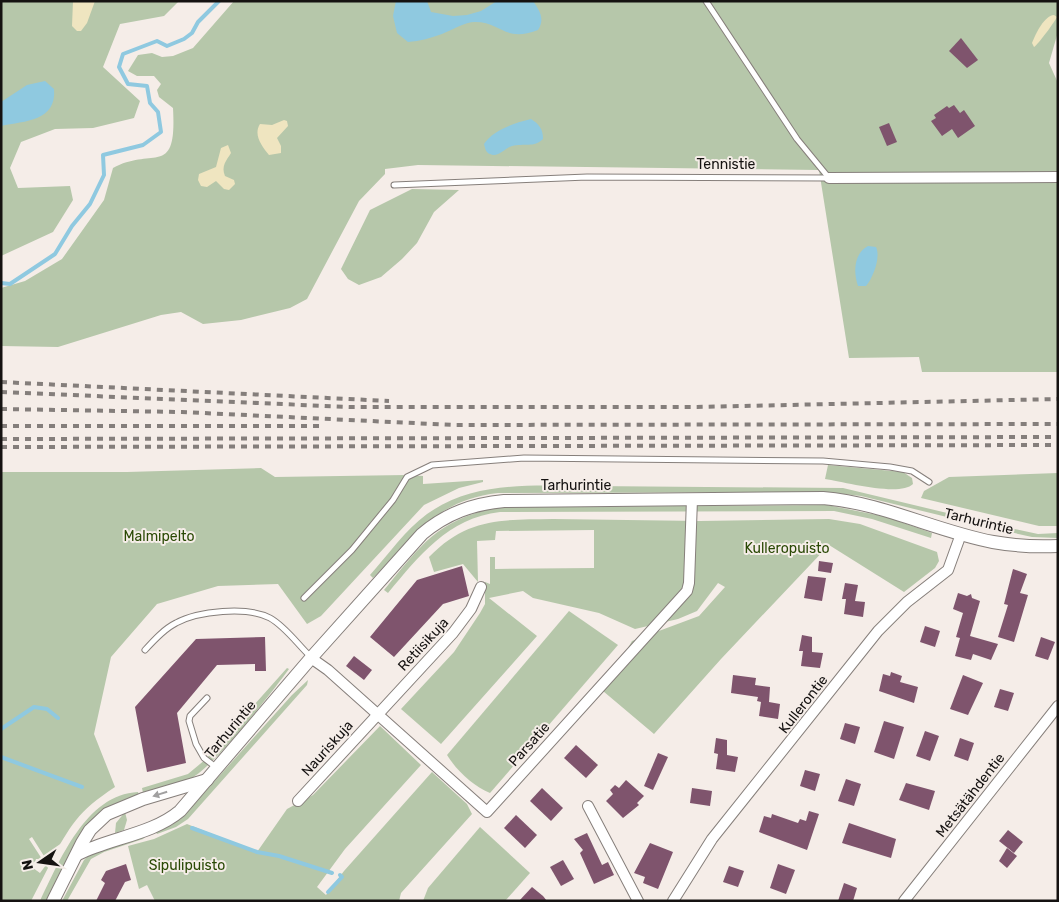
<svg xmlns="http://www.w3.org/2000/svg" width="1059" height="902" viewBox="0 0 1059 902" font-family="Rubik,sans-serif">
  <rect width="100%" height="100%" fill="#f5ede8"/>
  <!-- green -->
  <g fill="#b6c7aa">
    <polygon points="1,1 179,1 164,16 120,24 103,67 140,101 134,118 93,128 55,129 21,142 10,168 18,188 70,186 73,200 53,232 1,256"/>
    <path d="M234 1H1058V32L1049 63 1058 83V372H922L919 357 849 358 819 170 418 165 385 169V174L359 201 307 299 290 308 241 320 203 324 181 312 161 315 58 347 1 346V288L25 281 62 259 104 200 113 168C154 146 177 179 173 108L159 97 157 90 161 84 154 76H137L128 71 138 55 152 53 162 57 173 56 193 48Z"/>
    <polygon points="412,189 459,190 434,212 417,243 402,259 381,277 359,285 348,279 341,269 370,210"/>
    <path d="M828 465 903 472 912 478 913 484C900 497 845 482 825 479Z"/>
    <path d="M261 468 275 477 406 475 423 476V484L483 480V482L459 488 424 505 321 616 307 624 278 584 218 586 157 604 111 657 94 734 115 787C77 812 71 825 49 864L32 837 29 839 42 859H36L33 868 40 873 46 865 48 868 31 901H1V472H127Z"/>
    <polygon points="1058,473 1058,526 1039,526 921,498 924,491 949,477"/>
    <path d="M590 486 843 488 993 524 992 528 861 496 826 492 498 493C436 500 414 537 373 578L370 575C388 555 405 530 427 514 475 480 534 486 590 486Z"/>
    <path d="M827 505 887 517 932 533 931 538 872 519 834 511 500 512C448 518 419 556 388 593L384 590C423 543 437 520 499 507Z"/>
    <path d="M553 519 700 521 829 519 860 524 937 552 939 561 935 568 904 592 829 545 721 659 654 734 603 691 632 641 699 616 725 587 718 583 697 611 678 619 635 629 599 613 533 598 523 591 489 598 537 636 441 744 401 709 454 652 480 613 485 604V582L490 584V557H495V569L594 568V530L496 531 495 540 477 541 478 582 463 564 434 572 429 557C468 517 502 520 553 519Z"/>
    <polygon points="1001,526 1038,534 1058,533 1058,538 1032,537 1001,530"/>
    <path d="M569 611 618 645 490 793C473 786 457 771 447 755Z"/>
    <path d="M287 668 289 669C272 692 212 770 188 780 174 786 158 789 143 793L142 788 188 774 206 759Z"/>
    <polygon points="308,680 307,685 188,819 176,827 157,834 155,831 172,825 186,813 292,695"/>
    <polygon points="380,726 421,765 345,849 317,887 326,895 344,871 432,772 467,804 472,814 401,893 399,901 155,901 147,885 139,889 128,846 154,839 187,824 257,852 287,809 313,795"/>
    <path d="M138 792 139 795 116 804 71 852 46 901H40C59 862 86 794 138 792Z"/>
    <polygon points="125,812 127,820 124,830 115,833 116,823"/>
    <polygon points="480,827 530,873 505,901 423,901 428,888"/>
    <polygon points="148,834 143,839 104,852 91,859 67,901 62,901 84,860 90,854"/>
  </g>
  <!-- sand -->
  <g fill="#efe5c0">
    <polygon points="73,1 95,1 87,23 81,31 77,31 72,26"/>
    <path d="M1054 15 1057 17C1056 20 1037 46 1034 47L1032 43C1036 33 1044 16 1054 15Z"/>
    <path d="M284 120 287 121 288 126 277 138 281 146V153L269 155C262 146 253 135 260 124L272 125Z"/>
    <path d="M228 145 231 153C226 161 221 166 225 176L234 180 235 184 229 190 224 189 216 181 207 187 201 186 198 180 199 174 216 167 221 148Z"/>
  </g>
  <!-- water -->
  <g fill="#8fc9e0">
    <path d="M396 1H427L431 12 453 16 467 15 481 11 497 1H533C540 11 545 19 538 30 504 43 502 22 475 22 465 22 452 30 442 34 431 38 420 41 408 42L397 33 393 16Z"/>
    <path d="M45 81 54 89C57 121 25 121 1 126V102L27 85Z"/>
    <path d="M531 119C539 124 543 129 543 139 534 148 524 143 512 146 505 148 498 158 490 154 486 153 485 148 484 144 493 130 514 123 531 119Z"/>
    <path d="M868 246 876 247C881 257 873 278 866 286H858C853 272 854 253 868 246Z"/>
  </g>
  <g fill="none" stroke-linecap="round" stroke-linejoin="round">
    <!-- stream -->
    <g stroke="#8fc9e0" stroke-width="4">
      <polyline points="1,283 10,284 55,254 72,226 90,204 104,175 103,155 143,145 161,132 158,112 150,103 147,86 128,84 119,67 123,54 157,41 167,46 184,39 192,33 198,22 219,1"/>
      <polyline points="1,729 34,707 47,709 58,718"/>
      <polyline points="1,757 82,787"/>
      <polyline points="192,828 257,852 279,856 332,873"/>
      <polyline points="328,892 342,877 340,875"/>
    </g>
  </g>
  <!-- building -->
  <g fill="#7f546d">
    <polygon points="961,38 978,60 967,68 949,51"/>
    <polygon points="954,105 960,113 964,110 975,126 958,138 952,129 942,136 931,121 936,118 934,115 947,106 949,108"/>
    <polygon points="889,123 897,142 887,146 879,127"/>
    <polygon points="819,561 833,563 831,573 818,571"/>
    <polygon points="462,566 469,596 443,604 394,657 370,637 417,580"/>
    <polygon points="1013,569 1027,574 1020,593 1028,595 1014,642 998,637 1008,605 1004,604"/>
    <polygon points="808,576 826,578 822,601 804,598"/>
    <polygon points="845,583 858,585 855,601 865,602 863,617 844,614 846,599 842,599"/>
    <polygon points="958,593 967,596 971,594 972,598 980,601 970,636 998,644 991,660 973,654 971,660 955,656 960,638 956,637 963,613 953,609"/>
    <polygon points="925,626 940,631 935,647 920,642"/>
    <polygon points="802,635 812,637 812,652 823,653 820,668 801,666 803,651 799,651"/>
    <polygon points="265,637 266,671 255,671 255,664 217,665 177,713 186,763 147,772 135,707 196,639"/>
    <polygon points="1041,637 1055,642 1048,660 1035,656"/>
    <polygon points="354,656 372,670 364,680 346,666"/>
    <polygon points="891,672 902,676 900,682 918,687 914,703 879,691 883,674 890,676"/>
    <polygon points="733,675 756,678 755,685 770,687 769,702 780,704 778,719 759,716 761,702 757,701 758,697 731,693"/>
    <polygon points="963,675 983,683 968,715 950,709"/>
    <polygon points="1000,689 1014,693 1008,711 994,707"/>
    <polygon points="884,721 904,727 894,759 874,752"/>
    <polygon points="845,723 860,727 855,744 840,739"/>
    <polygon points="925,731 939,736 930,761 916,756"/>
    <polygon points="716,738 727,740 727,755 738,757 735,772 716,769 718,754 714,753"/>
    <polygon points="960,738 974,743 968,761 954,756"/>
    <polygon points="576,745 598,765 586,778 564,758"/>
    <polygon points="658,753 668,757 653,790 644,786"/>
    <polygon points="805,770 820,774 815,791 800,786"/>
    <polygon points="846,779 861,784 854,806 838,801"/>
    <polygon points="626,780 644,796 637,803 639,805 623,818 606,801 613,794 610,790 615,785 619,788"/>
    <polygon points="906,783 935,791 929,810 899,800"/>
    <polygon points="542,788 563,808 551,821 530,801"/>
    <polygon points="692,788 712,791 710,806 690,803"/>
    <polygon points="809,811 819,814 807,850 759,832 764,816 771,818 772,814 798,823 800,819 806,821"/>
    <polygon points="516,815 537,835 525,848 504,828"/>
    <polygon points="849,823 896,839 891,858 842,843"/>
    <polygon points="1008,830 1023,842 1014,853 999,841"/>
    <polygon points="587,833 602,865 608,862 614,875 594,884 580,853 583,850 574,839"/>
    <polygon points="650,843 673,852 658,889 643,883 645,877 634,873"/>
    <polygon points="1007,848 1017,856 1007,868 999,861"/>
    <polygon points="563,860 574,879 561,886 550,867"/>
    <polygon points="126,864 131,880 125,882 115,901 96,901 105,883 101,880 106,871"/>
    <polygon points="778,864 795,870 786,894 770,888"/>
    <polygon points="729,866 744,871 738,887 723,882"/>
    <polygon points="844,883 857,888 853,901 838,901"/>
    <polygon points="532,887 543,896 547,901 519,901"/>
  </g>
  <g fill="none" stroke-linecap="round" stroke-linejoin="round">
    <defs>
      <g id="service">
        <polyline points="706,1 797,139 829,178"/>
        <polyline points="394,185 587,177 829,178"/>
        <polyline points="304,598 352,550 393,500 407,477 432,465 524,458 823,461 890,467 912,471 929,482"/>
        <path d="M145 650C154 640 164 629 176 623 198 611 247 606 270 618 286 627 298 645 311 657"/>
        <polyline points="207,698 190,716 189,721 196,744 204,758 217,768"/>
      </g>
      <g id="minor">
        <polyline points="829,178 1058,177"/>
        <polyline points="311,658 328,670 487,812 687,591 689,583 692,499"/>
        <polyline points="298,801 453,633 471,609 481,587"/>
        <polyline points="588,806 638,901"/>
        <polyline points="673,901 712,839 878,631 907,602 948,570 961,534"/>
        <polyline points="904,901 1058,706"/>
      </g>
      <g id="tertiary">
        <path d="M78 854C110 838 153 834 180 811L311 658 422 534C447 513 473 504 504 501L823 498C883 503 935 531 993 542 1015 546 1036 547 1058 546"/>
        <polyline points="53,901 82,843 90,830 107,814 143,799 207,780"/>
      </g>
    </defs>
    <!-- service casing -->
    <use href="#service" stroke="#867f7b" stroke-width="7"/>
    <!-- minor casing -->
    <use href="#minor" stroke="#867f7b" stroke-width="12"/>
    <!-- tertiary casing -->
    <use href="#tertiary" stroke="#867f7b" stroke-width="14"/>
    <!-- service -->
    <use href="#service" stroke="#fff" stroke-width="5"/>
    <!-- minor -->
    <use href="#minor" stroke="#fff" stroke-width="10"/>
    <!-- tertiary -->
    <use href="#tertiary" stroke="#fff" stroke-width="12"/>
    <!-- rail -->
    <g stroke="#847e7b" stroke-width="4" stroke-dasharray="6 6" stroke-linecap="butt">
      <polyline points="1,382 389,401"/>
      <polyline points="1,392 350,407 697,407 1058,399"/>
      <polyline points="1,409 182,412 454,425 1058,424"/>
      <polyline points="1,426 321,426"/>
      <polyline points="1,439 1058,437"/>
      <polyline points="1,447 1058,445"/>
    </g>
  </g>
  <!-- one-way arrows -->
  <defs><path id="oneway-solid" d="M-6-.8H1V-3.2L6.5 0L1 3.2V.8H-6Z" transform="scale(1.25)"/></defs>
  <use fill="#a1a0a0" href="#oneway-solid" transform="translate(160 794) rotate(163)"/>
  <g text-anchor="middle" stroke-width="4" stroke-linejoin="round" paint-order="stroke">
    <!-- street labels -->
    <g font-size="14" fill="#151211" stroke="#f5ede8">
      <text x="726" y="169">Tennistie</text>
      <text x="576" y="490">Tarhurintie</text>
      <text transform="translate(979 521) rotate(14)" y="5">Tarhurintie</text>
      <text transform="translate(423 644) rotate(-47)" y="5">Retiisikuja</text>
      <text transform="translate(803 704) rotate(-52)" y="5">Kullerontie</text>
      <text transform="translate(230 729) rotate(-50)" y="5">Tarhurintie</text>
      <text transform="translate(529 744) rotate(-48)" y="5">Parsatie</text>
      <text transform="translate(327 748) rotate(-48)" y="5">Nauriskuja</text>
      <text transform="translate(970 795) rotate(-52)" y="5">Metsätähdentie</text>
    </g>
    <!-- park labels -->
    <g font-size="14" fill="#2a4905" stroke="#f5ede8">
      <text x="159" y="541">Malmipelto</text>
      <text x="787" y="553">Kulleropuisto</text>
      <text x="187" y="870">Sipulipuisto</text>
    </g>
  </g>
  <!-- border -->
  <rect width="1059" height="902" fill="none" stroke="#151211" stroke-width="5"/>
  <!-- north arrow -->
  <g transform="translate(40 862) rotate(257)" stroke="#f5ede8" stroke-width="4" paint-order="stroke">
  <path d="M0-4L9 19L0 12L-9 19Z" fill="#151211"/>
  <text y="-8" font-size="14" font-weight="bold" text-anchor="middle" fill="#151211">N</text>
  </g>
</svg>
